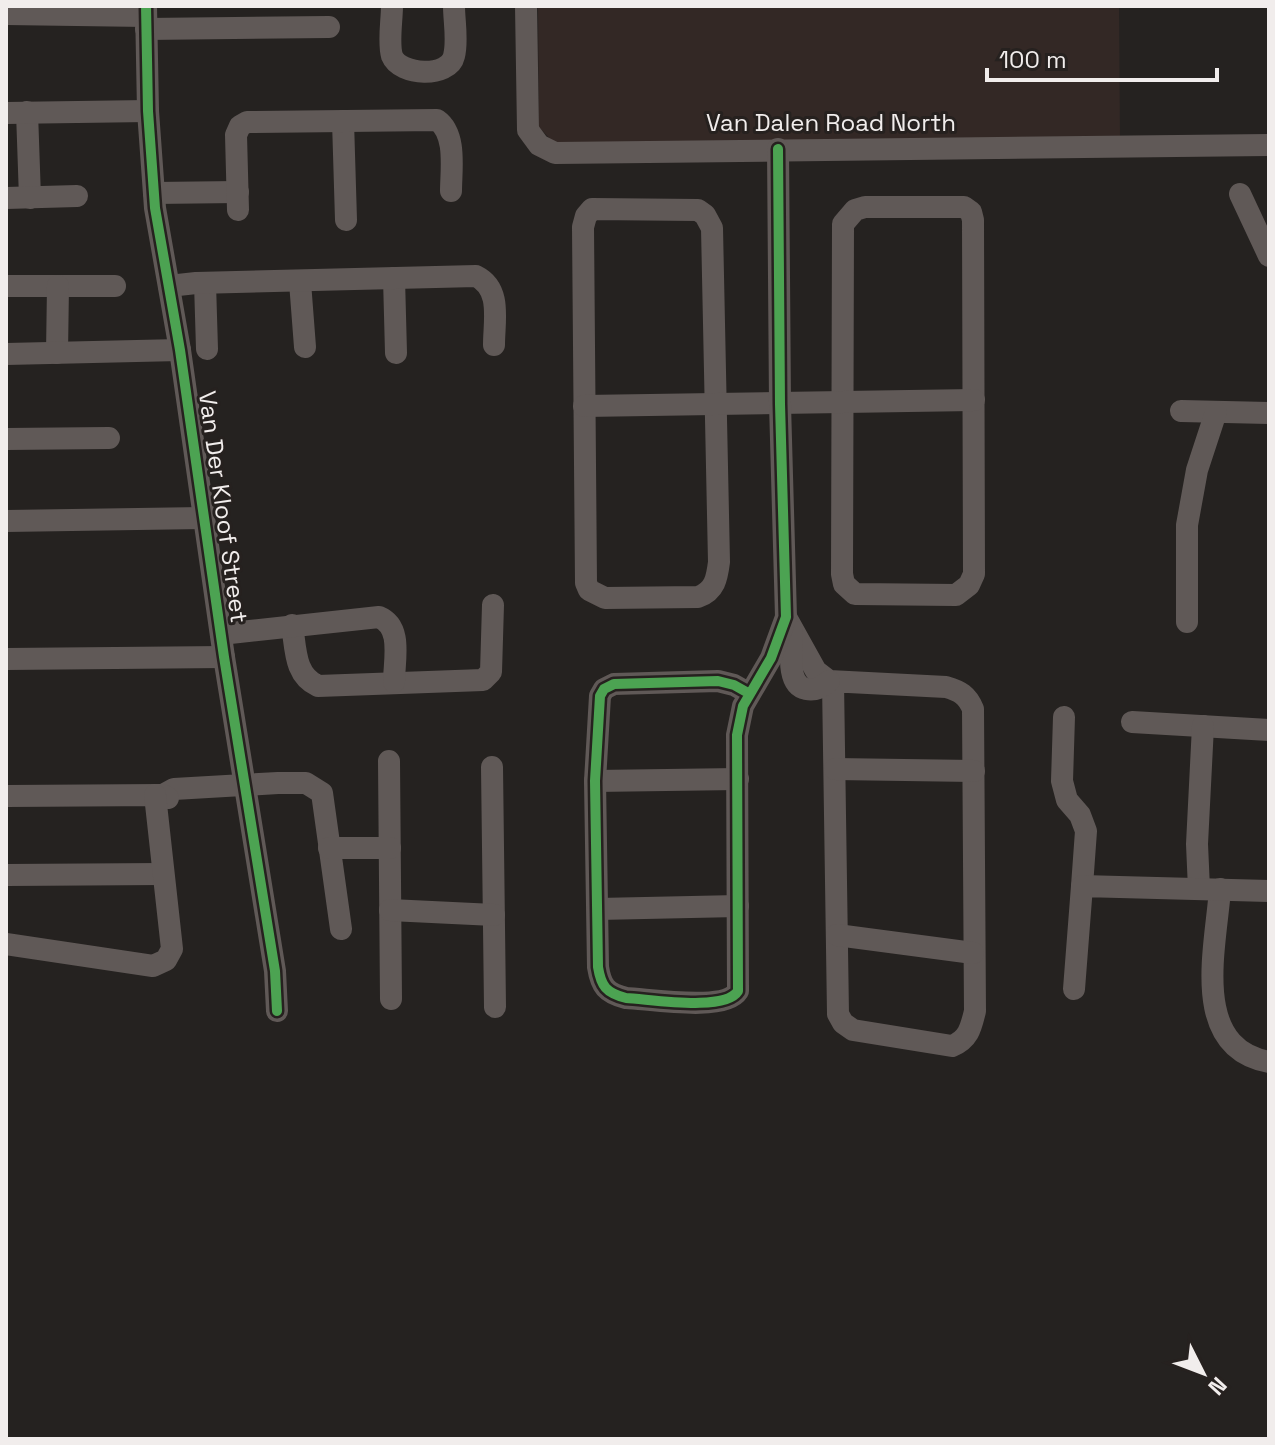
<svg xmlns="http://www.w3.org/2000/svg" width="1275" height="1445" viewBox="0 0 1275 1445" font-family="'Space Grotesk',sans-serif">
  <rect width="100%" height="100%" fill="#252220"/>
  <!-- built -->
  <polygon fill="#332825" points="538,6 1119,6 1120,140 555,144 539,127"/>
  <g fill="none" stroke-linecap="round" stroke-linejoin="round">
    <!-- minor -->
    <g stroke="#605957" stroke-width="22">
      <polyline points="146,6 148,111 155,208 180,350 224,657 275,971 277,1011"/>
      <path d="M392 6C392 20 388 43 392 56 400 76 449 78 454 56 458 41 454 21 454 6"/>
      <polyline points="526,6 528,130 539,145 555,153 1269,145"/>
      <polyline points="6,14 146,16"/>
      <polyline points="146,29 329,27"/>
      <polyline points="27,112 30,198"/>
      <polyline points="6,113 148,111"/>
      <polyline points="343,121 346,220"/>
      <polyline points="154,193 238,192"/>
      <polyline points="1240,194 1269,256"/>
      <polyline points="6,198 77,196"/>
      <polygon points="865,207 964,207 971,212 973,220 974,574 969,585 956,595 855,594 844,584 842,574 843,224 855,210"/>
      <path d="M592 209 698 210 705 215 712 228 719 562C717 578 715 591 698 597L605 598 589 590 586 583 583 227 586 216Z"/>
      <path d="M238 210 236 135 240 126 247 122 437 120C457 134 451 170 451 191"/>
      <polyline points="394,278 396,353"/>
      <polyline points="300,282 305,347"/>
      <polyline points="205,283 207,349"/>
      <polyline points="6,286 115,286"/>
      <path d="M169 286 196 283 476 276C502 289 494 320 494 345"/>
      <polyline points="57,353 58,286"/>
      <polyline points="6,354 180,350"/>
      <polyline points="584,406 974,400"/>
      <polyline points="1181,411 1269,413"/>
      <polyline points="6,439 109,438"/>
      <polyline points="6,521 203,518"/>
      <path d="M786 617 816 671 829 681 946 687C960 691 967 695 973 709L975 1011C971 1027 969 1039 952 1046L853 1030 843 1023 838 1014 833 682"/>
      <polyline points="1187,622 1187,525 1197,470 1216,412"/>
      <path d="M292 625C296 649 294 675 318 686L483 680 491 672 493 605"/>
      <path d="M792 631C792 647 785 685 806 689 816 691 822 687 829 681"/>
      <path d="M221 634 379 617C403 627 394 660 394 682"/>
      <polyline points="6,659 224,657"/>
      <path d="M750 694 734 685 718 681 614 684 604 689 600 696 595 781 598 967C601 986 606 993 626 998 650 999 725 1012 738 991L737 735 743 706 771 658 786 617 780 404 778 149"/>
      <polyline points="1064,717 1062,781 1067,800 1080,815 1086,831 1082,886"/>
      <polyline points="1132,722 1269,730"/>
      <polyline points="389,761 391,999"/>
      <polyline points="492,767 495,1007"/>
      <polyline points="835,769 974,771"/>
      <polyline points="595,781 738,779"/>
      <polyline points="163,795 174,789 278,783 306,783 322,793 341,929"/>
      <polyline points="6,796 163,795 168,798"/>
      <polyline points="329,848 390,848"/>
      <polyline points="6,875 163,874"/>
      <polyline points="1199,889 1197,844 1203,726"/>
      <path d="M1220 889C1216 947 1189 1047 1269 1062"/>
      <polyline points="598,909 738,906"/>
      <polyline points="390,910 494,915"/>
      <polyline points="837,935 973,953"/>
      <polyline points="6,944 153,966 166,960 172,949 155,795"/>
      <polyline points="1074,989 1082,886 1269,891"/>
    </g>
    <defs>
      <g id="cycleway">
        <polyline points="146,6 148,111 155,208 180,350 224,657 275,971 277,1011"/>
        <path d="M750 694 734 685 718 681 614 684 604 689 600 696 595 781 598 967C601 986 606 993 626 998 650 999 725 1012 738 991L737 735 743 706 771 658 786 617 780 404 778 149"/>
      </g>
    </defs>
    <!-- cycleway casing -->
    <use href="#cycleway" stroke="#26211f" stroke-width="15"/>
    <!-- cycleway -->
    <use href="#cycleway" stroke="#4ca352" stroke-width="10"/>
  </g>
  <g text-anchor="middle" stroke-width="6" stroke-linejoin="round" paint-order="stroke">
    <!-- street labels -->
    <g font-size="24" fill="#f1edec" stroke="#26211f">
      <text x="831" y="131">Van Dalen Road North</text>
      <text transform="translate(223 507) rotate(82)" y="8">Van Der Kloof Street</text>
    </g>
  </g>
  <!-- border -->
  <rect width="1275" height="1445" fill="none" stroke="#f1edec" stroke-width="16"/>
  <!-- north arrow -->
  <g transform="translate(1203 1373) rotate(132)" stroke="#26211f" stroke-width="6" paint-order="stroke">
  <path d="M0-6L14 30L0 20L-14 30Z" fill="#f1edec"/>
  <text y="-12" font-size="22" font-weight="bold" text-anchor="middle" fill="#f1edec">N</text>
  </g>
  <!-- scale -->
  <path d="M987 68v12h230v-12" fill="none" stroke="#f1edec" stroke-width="4"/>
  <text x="999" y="68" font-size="24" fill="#f1edec" stroke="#26211f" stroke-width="6" paint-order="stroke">100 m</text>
</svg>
